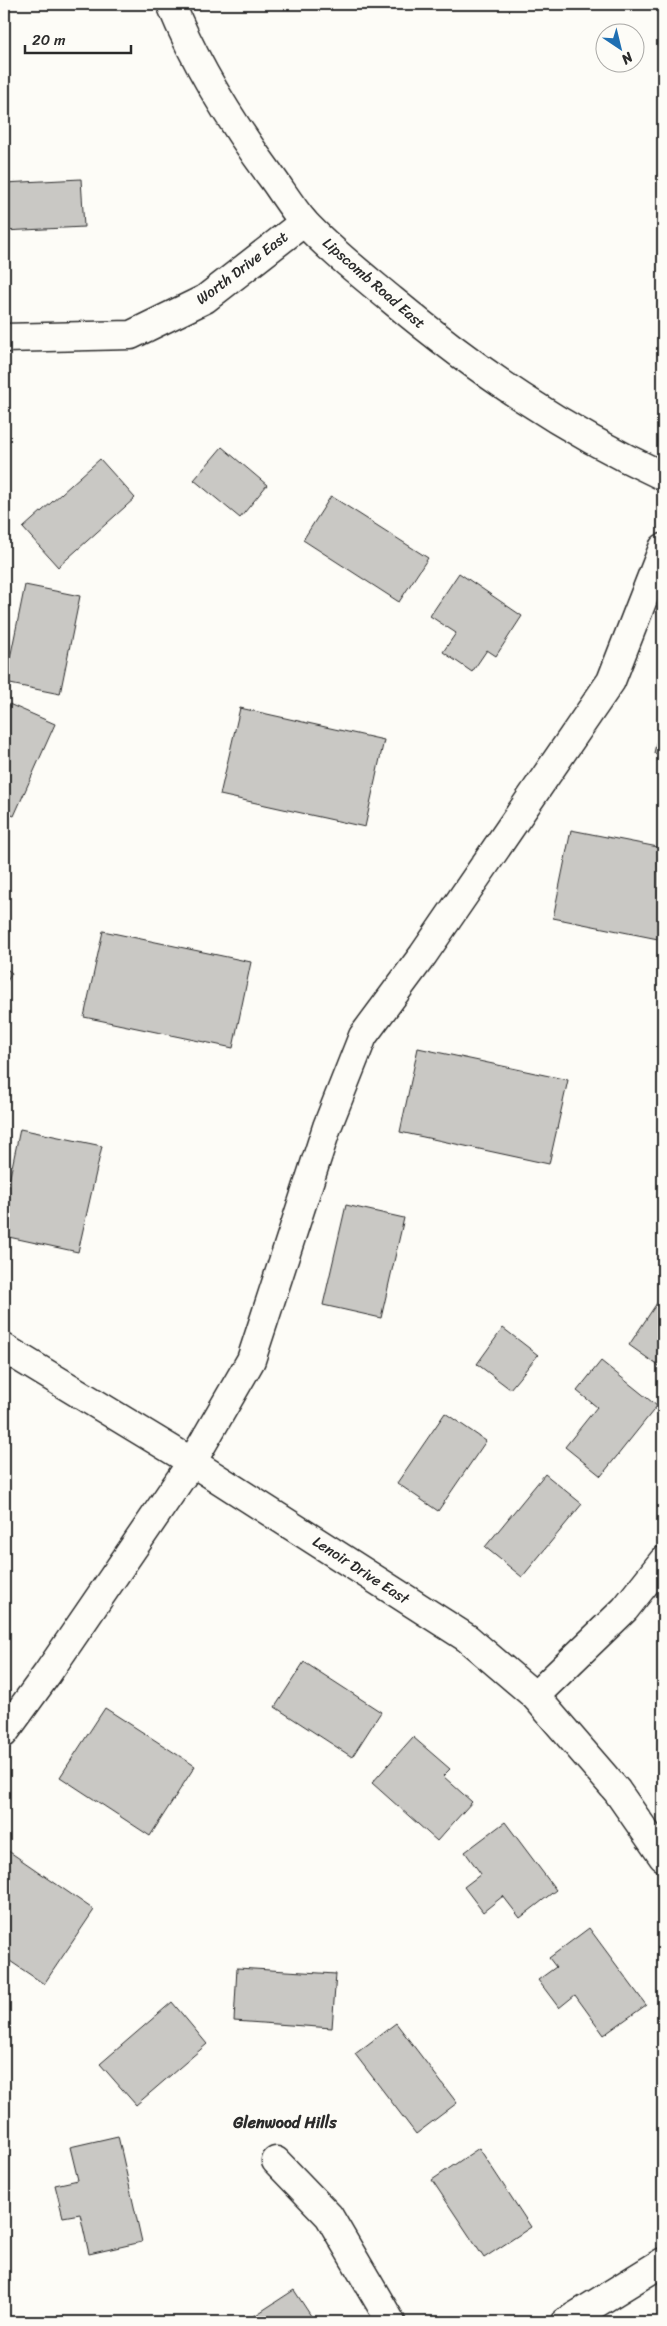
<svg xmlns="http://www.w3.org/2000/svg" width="667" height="2326" viewBox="0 0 667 2326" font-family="Sriracha,sans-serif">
  <rect width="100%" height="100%" fill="#fdfcf7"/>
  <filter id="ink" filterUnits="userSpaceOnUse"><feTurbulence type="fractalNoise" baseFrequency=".02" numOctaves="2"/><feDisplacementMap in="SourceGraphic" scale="10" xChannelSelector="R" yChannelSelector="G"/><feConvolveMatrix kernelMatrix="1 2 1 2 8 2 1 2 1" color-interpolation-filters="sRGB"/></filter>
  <g filter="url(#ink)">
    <!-- building -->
    <g fill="#c9c8c4" stroke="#2b2b2b">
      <polygon points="81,179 84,227 4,231 4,183"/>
      <polygon points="222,447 267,485 240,518 194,480"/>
      <polygon points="100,459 135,498 58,567 23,528"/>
      <polygon points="331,496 428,558 399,602 303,540"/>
      <polygon points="459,573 522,616 496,656 487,650 472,672 443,652 456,633 430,616"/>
      <polygon points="25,585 80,596 60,694 5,683"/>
      <polygon points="9,704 55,724 14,816 4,812 4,716"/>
      <polygon points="240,708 384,740 365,827 220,795"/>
      <polygon points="663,712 663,755 654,753"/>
      <polygon points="571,830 663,848 663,940 553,918"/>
      <polygon points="103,931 251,962 233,1048 84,1017"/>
      <polygon points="4,967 12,973 4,986"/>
      <polygon points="418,1048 568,1080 549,1164 400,1132"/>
      <polygon points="20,1129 102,1146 78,1252 4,1236 4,1205"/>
      <polygon points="346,1205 404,1218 381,1318 323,1305"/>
      <polygon points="663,1294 663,1369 629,1345"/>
      <polygon points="503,1328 538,1355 510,1389 477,1364"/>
      <polygon points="601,1361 657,1406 601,1476 565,1447 597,1407 577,1391"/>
      <polygon points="445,1413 486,1441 438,1511 397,1483"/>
      <polygon points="545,1474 582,1504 522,1577 485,1547"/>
      <polygon points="304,1662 381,1712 352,1757 275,1707"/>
      <polygon points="105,1708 195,1766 150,1836 60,1777"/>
      <polygon points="413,1737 450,1769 443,1776 472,1802 437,1841 372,1783"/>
      <polygon points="505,1822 556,1890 520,1918 503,1896 483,1912 464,1887 481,1874 465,1852"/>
      <polygon points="4,1848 94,1910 44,1984 4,1957"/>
      <polygon points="589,1928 646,2005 604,2035 575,1995 559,2008 538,1980 556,1967 549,1958"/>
      <polygon points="237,1968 336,1974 332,2028 234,2021"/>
      <polygon points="172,2002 207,2044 136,2105 100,2064"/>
      <polygon points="396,2023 457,2103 416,2134 355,2054"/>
      <polygon points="118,2136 142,2242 89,2254 80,2214 63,2217 55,2185 78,2180 70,2147"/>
      <polygon points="479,2148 531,2227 484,2258 432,2180"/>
      <polygon points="294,2290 315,2322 245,2322"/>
    </g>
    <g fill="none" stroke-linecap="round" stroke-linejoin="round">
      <defs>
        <g id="street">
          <polyline points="4,338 131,335 205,299 304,222"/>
          <polyline points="4,1348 192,1462 467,1638 535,1696 617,1791 663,1857"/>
          <polyline points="535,1696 625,1609 663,1561"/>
          <polyline points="4,1733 47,1674 192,1462 251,1360 327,1127 363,1036 423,955 611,681 663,548"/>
          <polyline points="276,2161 329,2216 391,2322"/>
          <polyline points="566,2322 663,2262"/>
        </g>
        <path id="secondary" d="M171 4C196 66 233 125 273 179 283 193 293 209 304 222 330 250 362 275 392 300 477 371 563 430 663 476"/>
      </defs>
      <!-- street casing -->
      <use href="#street" stroke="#2b2b2b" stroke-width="31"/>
      <!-- secondary casing -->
      <use href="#secondary" stroke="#2b2b2b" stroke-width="31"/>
      <!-- street -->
      <use href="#street" stroke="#fdfcf7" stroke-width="28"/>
      <!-- secondary -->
      <use href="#secondary" stroke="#fdfcf7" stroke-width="28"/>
    </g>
  </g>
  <g text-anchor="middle" stroke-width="4.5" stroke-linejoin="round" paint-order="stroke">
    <!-- street labels -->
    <g font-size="15" fill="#2b2b2b" stroke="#fdfcf7">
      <text transform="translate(242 268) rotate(-37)" y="5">Worth Drive East</text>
      <text transform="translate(374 283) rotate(41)" y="5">Lipscomb Road East</text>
      <text transform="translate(361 1570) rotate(33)" y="5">Lenoir Drive East</text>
    </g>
    <!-- neighbourhood labels -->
    <g font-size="16" font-weight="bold" fill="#2b2b2b" stroke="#fdfcf7">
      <text x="285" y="2128">Glenwood Hills</text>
    </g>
  </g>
  <!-- margin -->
  <rect width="667" height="2326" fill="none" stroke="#fdfcf7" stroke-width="20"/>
  <rect x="10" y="10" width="647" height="2306" fill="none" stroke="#2b2b2b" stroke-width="2" filter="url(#ink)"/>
  <!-- north arrow -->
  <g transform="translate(620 48) rotate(145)"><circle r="24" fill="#fdfcf7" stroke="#a9a8a5"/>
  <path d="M0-4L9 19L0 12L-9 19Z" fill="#1f6fb2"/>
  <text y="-8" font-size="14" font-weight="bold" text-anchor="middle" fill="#2b2b2b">N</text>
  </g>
  <!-- scale -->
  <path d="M25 45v8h106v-8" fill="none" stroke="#2b2b2b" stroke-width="2.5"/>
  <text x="32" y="45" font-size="15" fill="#2b2b2b" stroke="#fdfcf7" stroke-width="4" paint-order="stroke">20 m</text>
</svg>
